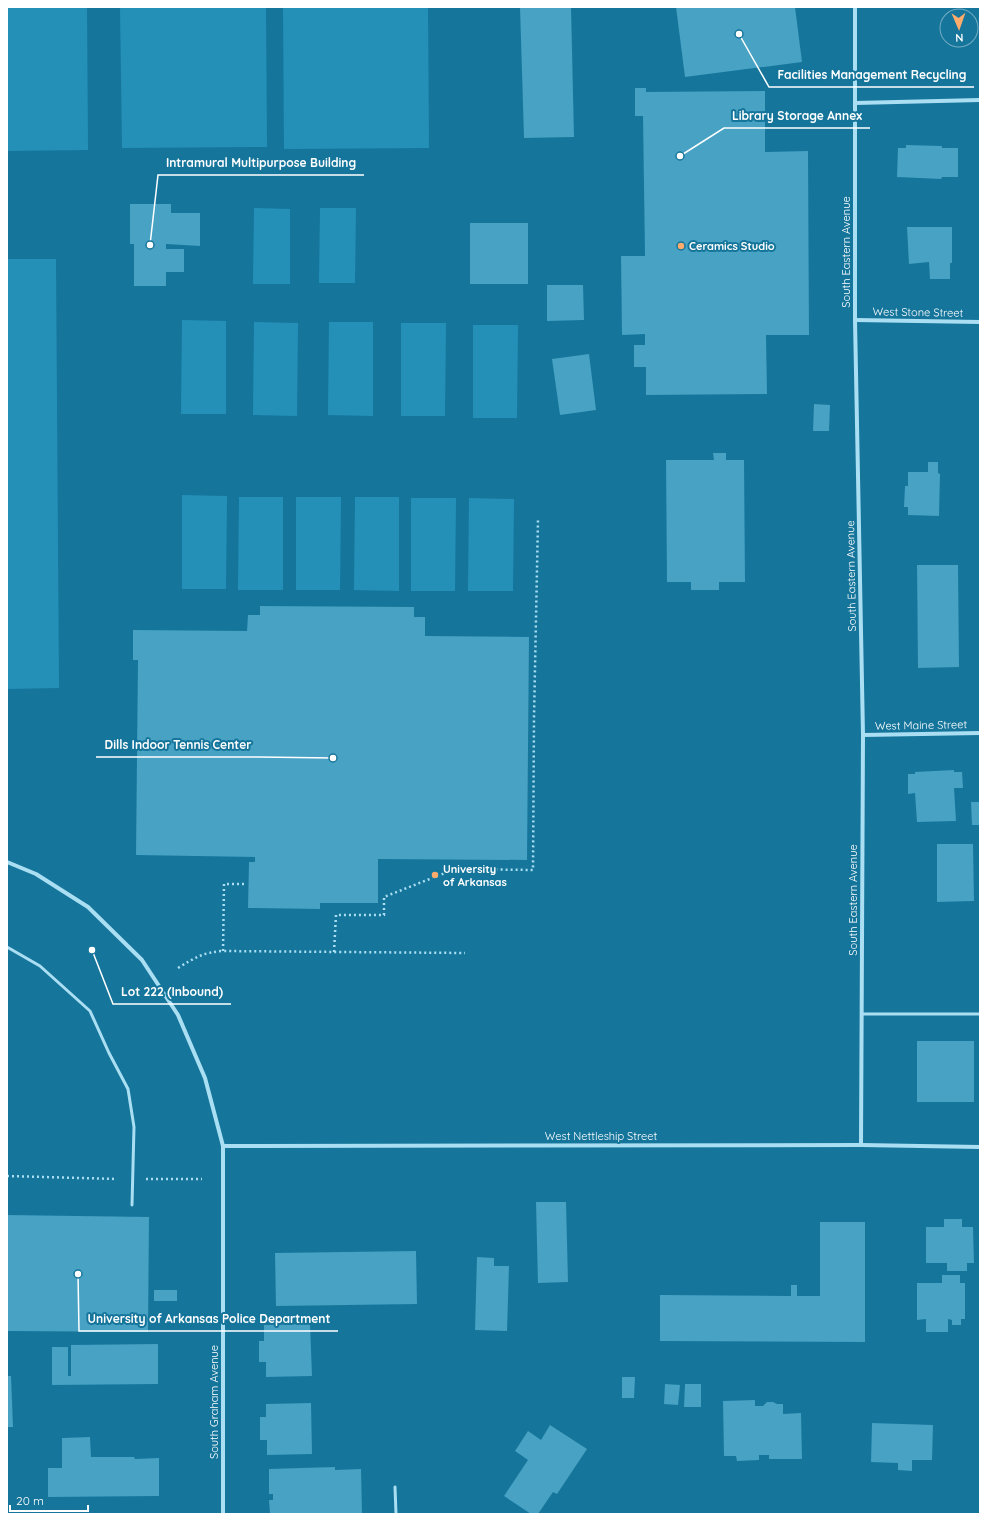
<svg xmlns="http://www.w3.org/2000/svg" width="987" height="1521" viewBox="0 0 987 1521" font-family="Quicksand,sans-serif">
  <rect width="100%" height="100%" fill="#15759b"/>
  <!-- green -->
  <g fill="#2490b8">
    <polygon points="7,7 87,7 88,150 7,151"/>
    <polygon points="120,7 266,7 267,147 122,148"/>
    <polygon points="283,7 428,7 429,148 284,149"/>
    <polygon points="254,208 290,209 290,284 253,284"/>
    <polygon points="320,208 356,208 355,283 319,283"/>
    <polygon points="7,259 56,259 59,688 7,689"/>
    <polygon points="182,320 226,321 226,414 181,414"/>
    <polygon points="254,322 298,323 297,416 253,415"/>
    <polygon points="329,322 373,322 373,416 328,415"/>
    <polygon points="401,323 446,323 445,416 401,416"/>
    <polygon points="473,325 518,325 517,418 473,418"/>
    <polygon points="182,495 227,496 226,589 182,589"/>
    <polygon points="239,497 283,497 283,590 238,590"/>
    <polygon points="296,497 341,497 340,590 296,590"/>
    <polygon points="355,497 399,497 399,591 354,590"/>
    <polygon points="411,498 456,498 455,591 411,591"/>
    <polygon points="469,498 514,499 513,591 468,591"/>
  </g>
  <!-- building -->
  <g fill="#47a2c4">
    <polygon points="520,7 571,7 574,137 524,138"/>
    <polygon points="676,7 795,7 802,62 685,77"/>
    <polygon points="635,88 646,88 646,92 765,91 765,152 808,151 809,335 766,335 767,394 646,395 646,367 634,367 634,345 645,345 645,334 622,335 621,256 645,256 643,116 635,116"/>
    <polygon points="906,145 942,146 942,148 958,148 958,177 942,177 941,179 897,177 898,148 906,148"/>
    <polygon points="130,204 171,204 171,213 200,213 200,246 166,244 166,249 184,249 184,272 166,272 166,286 134,286 134,244 130,244"/>
    <rect x="470" y="223" width="58" height="61"/>
    <polygon points="907,227 952,227 952,263 950,263 950,279 930,279 929,262 909,264"/>
    <polygon points="547,285 583,285 584,320 547,321"/>
    <polygon points="589,354 596,410 560,415 552,359"/>
    <polygon points="814,404 830,405 829,431 813,431"/>
    <polygon points="713,453 726,453 726,460 744,460 745,582 719,582 719,590 691,590 691,582 667,582 666,460 714,460"/>
    <polygon points="928,462 938,462 938,473 940,474 939,516 908,515 908,507 904,507 905,486 908,486 908,472 928,472"/>
    <polygon points="917,565 958,565 959,667 918,668"/>
    <polygon points="260,606 414,607 414,617 425,617 425,636 529,637 527,860 378,859 378,903 320,903 320,909 248,908 249,862 255,862 255,857 136,855 138,660 133,660 133,630 247,631 248,615 260,615"/>
    <polygon points="954,770 954,772 962,772 963,788 954,788 956,821 917,822 915,793 908,794 908,774 915,774 915,772"/>
    <polygon points="971,802 980,802 980,825 972,825"/>
    <polygon points="937,844 973,844 974,901 937,902"/>
    <rect x="917" y="1041" width="57" height="61"/>
    <polygon points="536,1202 566,1202 568,1282 538,1283"/>
    <polygon points="7,1215 149,1217 148,1332 7,1331"/>
    <polygon points="944,1219 962,1219 962,1227 973,1227 974,1263 967,1263 967,1271 947,1271 947,1263 926,1263 926,1227 944,1227"/>
    <polygon points="820,1222 865,1222 865,1342 660,1341 660,1295 791,1296 791,1285 797,1285 797,1296 820,1296"/>
    <polygon points="416,1251 417,1304 276,1306 275,1253"/>
    <polygon points="477,1257 494,1258 494,1266 509,1266 507,1331 475,1330"/>
    <polygon points="942,1275 960,1275 960,1283 965,1283 965,1319 961,1319 961,1325 952,1325 952,1320 948,1319 948,1332 926,1332 926,1319 917,1320 917,1283 942,1283"/>
    <rect x="154" y="1290" width="23" height="11"/>
    <polygon points="310,1324 312,1376 266,1377 266,1362 259,1362 259,1341 264,1341 264,1325"/>
    <polygon points="158,1344 158,1384 52,1385 52,1347 68,1347 68,1376 71,1376 71,1345"/>
    <polygon points="7,1376 11,1376 13,1427 7,1427"/>
    <polygon points="622,1377 635,1377 634,1398 622,1398"/>
    <polygon points="665,1384 680,1385 678,1405 664,1404"/>
    <polygon points="685,1384 701,1384 701,1407 684,1407"/>
    <polygon points="755,1400 755,1406 763,1406 767,1402 773,1402 777,1404 783,1404 783,1414 801,1413 802,1459 769,1459 769,1455 759,1455 759,1460 737,1461 736,1456 724,1456 723,1401"/>
    <polygon points="311,1403 312,1454 267,1455 267,1440 260,1440 260,1417 266,1417 266,1404"/>
    <polygon points="872,1423 933,1425 932,1460 912,1460 912,1471 898,1470 898,1463 871,1462"/>
    <polygon points="550,1425 587,1449 557,1494 553,1492 538,1514 531,1514 504,1496 528,1460 515,1451 528,1431 541,1440"/>
    <polygon points="90,1437 91,1457 134,1457 135,1459 159,1458 159,1496 48,1497 48,1468 62,1468 62,1438"/>
    <polygon points="335,1467 335,1470 361,1469 362,1514 270,1514 269,1500 273,1500 273,1494 269,1494 269,1469"/>
  </g>
  <g fill="none" stroke-linecap="round" stroke-linejoin="round">
    <!-- path -->
    <g stroke="#aadff3" stroke-width="2.5" stroke-dasharray="2 3" stroke-linecap="butt">
      <polyline points="223,951 224,884 246,884"/>
      <polyline points="334,952 336,915 384,915 384,897 455,869 533,870 534,718 538,519"/>
      <path d="M178 968C194 958 204 952 223 951L465 953"/>
      <polyline points="7,1176 117,1179"/>
      <polyline points="146,1179 202,1179"/>
    </g>
    <!-- lane -->
    <g stroke="#aadff3" stroke-width="3">
      <polyline points="7,947 40,966 90,1011 109,1053 128,1089 134,1127 132,1205"/>
      <polyline points="862,1014 980,1014"/>
      <polyline points="395,1487 396,1514"/>
    </g>
    <!-- street -->
    <g stroke="#aadff3" stroke-width="4">
      <polyline points="855,7 855,320 863,735 861,1145"/>
      <polyline points="855,103 980,100"/>
      <polyline points="855,320 980,322"/>
      <polyline points="863,735 980,733"/>
      <polyline points="7,862 36,874 88,907 142,960 178,1015 205,1078 223,1146 223,1514"/>
      <polyline points="223,1146 861,1145 980,1147"/>
    </g>
  </g>
  <!-- markers -->
  <g fill="#ffab6c" stroke="#15759b" stroke-width="1.5">
    <circle cx="681" cy="246" r="4"/>
    <circle cx="435" cy="875" r="4"/>
  </g>
  <g text-anchor="middle" stroke-width="4" stroke-linejoin="round" paint-order="stroke">
    <!-- poi labels -->
    <g font-size="11" font-weight="bold" fill="#fff" stroke="#15759b" text-anchor="start">
      <text x="689" y="250">Ceramics Studio</text>
      <text x="443" y="873">University<tspan x="443" dy="13">of Arkansas</tspan></text>
    </g>
    <!-- street labels -->
    <g font-size="11" fill="#fff" stroke="#15759b">
      <text transform="translate(846 252) rotate(-90)" y="4">South Eastern Avenue</text>
      <text transform="translate(918 312) rotate(1)" y="4">West Stone Street</text>
      <text transform="translate(851 576) rotate(-91)" y="4">South Eastern Avenue</text>
      <text transform="translate(921 725) rotate(-1)" y="4">West Maine Street</text>
      <text transform="translate(853 900) rotate(-90)" y="4">South Eastern Avenue</text>
      <text x="601" y="1140">West Nettleship Street</text>
      <text transform="translate(214 1402) rotate(-90)" y="4">South Graham Avenue</text>
    </g>
  </g>
  <!-- callouts -->
  <path fill="none" stroke="#fff" stroke-width="1.5" d="M739 34L769 87H974M680 156L724 128H870M150 245L158 175H364M333 758L259 757H96M92 950L113 1004H231M78 1274L79 1331H338"/>
  <g fill="#fff" stroke="#15759b" stroke-width="1.5">
    <circle cx="739" cy="34" r="4"/>
    <circle cx="680" cy="156" r="4"/>
    <circle cx="150" cy="245" r="4"/>
    <circle cx="333" cy="758" r="4"/>
    <circle cx="92" cy="950" r="4"/>
    <circle cx="78" cy="1274" r="4"/>
  </g>
  <g font-size="12" text-anchor="middle" font-weight="bold" fill="#fff" stroke="#15759b" stroke-width="4" stroke-linejoin="round" paint-order="stroke">
    <text x="872" y="79">Facilities Management Recycling</text>
    <text x="797" y="120">Library Storage Annex</text>
    <text x="261" y="167">Intramural Multipurpose Building</text>
    <text x="178" y="749">Dills Indoor Tennis Center</text>
    <text x="172" y="996">Lot 222 (Inbound)</text>
    <text x="209" y="1323">University of Arkansas Police Department</text>
  </g>
  <!-- border -->
  <rect width="987" height="1521" fill="none" stroke="#ffffff" stroke-width="16"/>
  <!-- north arrow -->
  <g transform="translate(959 28) rotate(178)"><circle r="19" fill="#15759b" stroke="#73acc3"/>
  <path d="M0-3L7 15L0 10L-7 15Z" fill="#ffab6c"/>
  <text y="-6" font-size="11" font-weight="bold" text-anchor="middle" fill="#ffffff">N</text>
  </g>
  <!-- scale -->
  <path d="M10 1505v6h78v-6" fill="none" stroke="#ffffff" stroke-width="2"/>
  <text x="16" y="1505" font-size="12" fill="#ffffff" stroke="#15759b" stroke-width="3" paint-order="stroke">20 m</text>
</svg>
